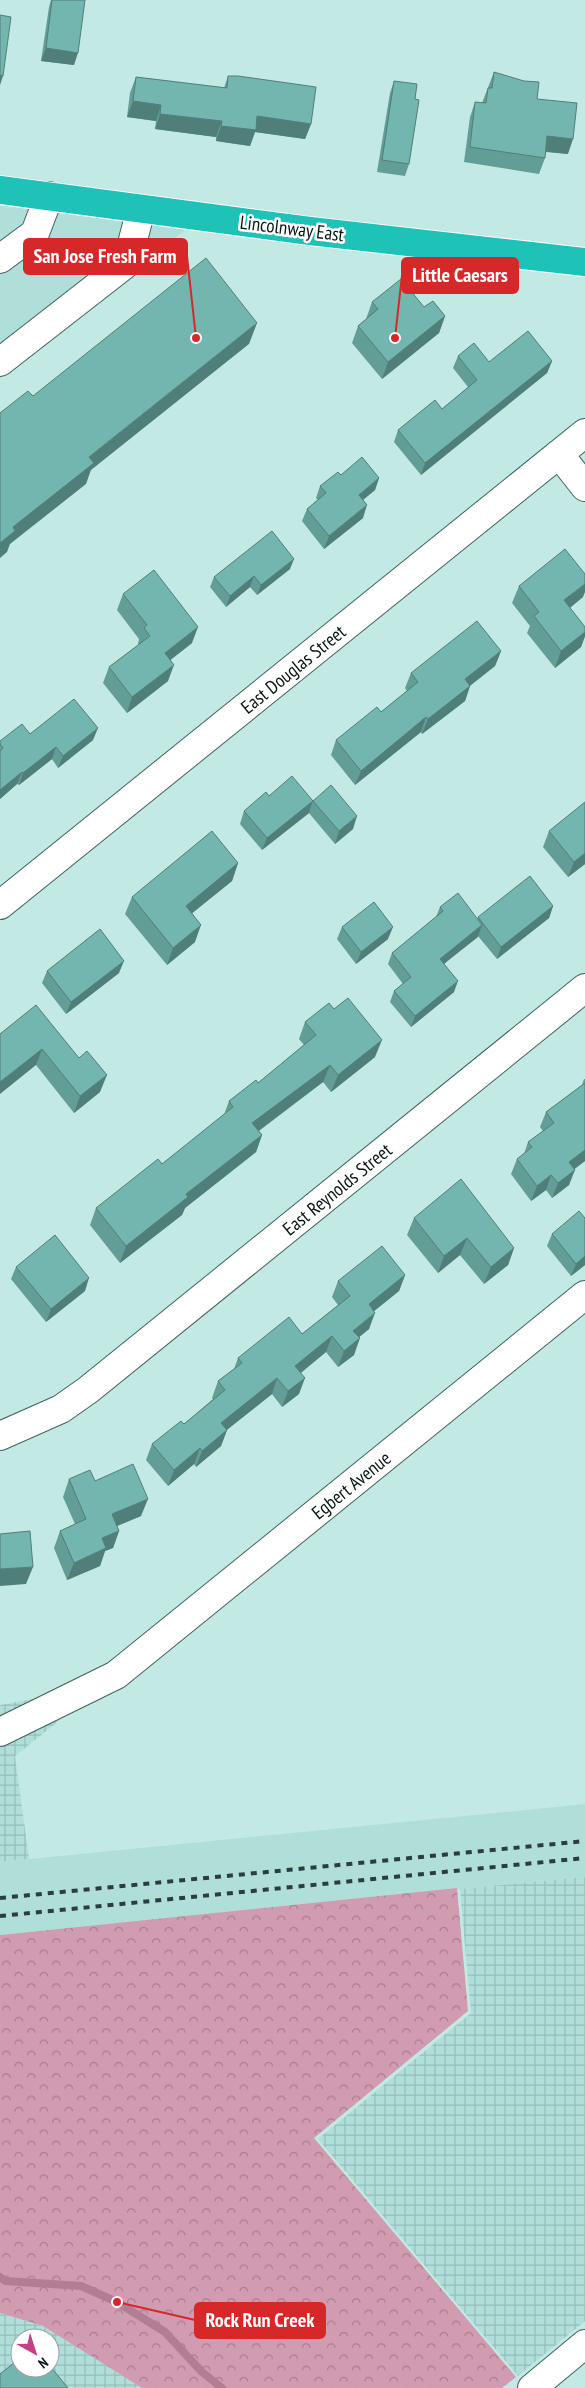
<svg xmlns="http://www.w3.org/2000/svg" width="585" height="2388" viewBox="0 0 585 2388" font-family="'PT Sans Narrow',sans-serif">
	<defs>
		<pattern id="industrial-grid" width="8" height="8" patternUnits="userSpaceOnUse" patternTransform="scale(1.25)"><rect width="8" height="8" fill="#b0dfd9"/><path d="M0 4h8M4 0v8" fill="none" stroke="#96beb9"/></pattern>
		<pattern id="forest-crowns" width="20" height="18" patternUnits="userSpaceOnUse" patternTransform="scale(1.25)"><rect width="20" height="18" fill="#d19bb2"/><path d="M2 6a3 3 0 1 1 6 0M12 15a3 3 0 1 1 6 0" fill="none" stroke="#a87d90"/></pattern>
	</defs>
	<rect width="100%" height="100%" fill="#c3e9e4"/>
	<g fill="#b0dfd9">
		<path d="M0,191L200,218L0,379Z"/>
		<path d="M585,1804V1877L0,1935V1862Z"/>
	</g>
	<g fill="url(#industrial-grid)" fill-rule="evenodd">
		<path d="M116,1675L15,1756L29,1859L0,1862V1705L70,1692Z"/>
		<path d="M585,1877V2321L518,2376L318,2139L471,2013L460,1889Z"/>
		<path d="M0,2313L43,2326L142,2388H0ZM20,2338H50V2368H20Z"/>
	</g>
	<path fill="url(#forest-crowns)" d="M457,1888L468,2011L314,2138L516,2377L502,2388H142L43,2326L0,2313V1935Z"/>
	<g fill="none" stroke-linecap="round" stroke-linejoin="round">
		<path stroke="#b17e94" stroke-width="8" d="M0,2277L5,2281L81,2286L117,2302L165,2332L202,2372L222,2388"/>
		<defs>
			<g id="minor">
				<path d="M0,259L35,233L49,196"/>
				<path d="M0,362L127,263L141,209"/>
				<path d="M559,454L585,487"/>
				<path d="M0,905L585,433"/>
				<path d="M0,1436L61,1409L88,1390L585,988"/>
				<path d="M0,1732L116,1675L585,1295"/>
				<path d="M532,2388L585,2344"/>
			</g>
			<path id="highway" d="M0,190L310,231L585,262"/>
		</defs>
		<use href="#minor" stroke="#41635f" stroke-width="30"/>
		<use href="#highway" stroke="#fff" stroke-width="30"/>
		<use href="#minor" stroke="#fff" stroke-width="28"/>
		<use href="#highway" stroke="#1ec2b7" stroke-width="28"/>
		<g stroke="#2b3e3b" stroke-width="4" stroke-dasharray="6 6" stroke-linecap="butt">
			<path d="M0,1898L585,1841"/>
			<path d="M0,1916L585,1858"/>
		</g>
	</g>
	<g fill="#629d96">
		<path d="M51,0H85L74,65L41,61L49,7Z"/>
		<path d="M494,72L537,99L568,154L545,152V158L539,174L464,162L470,117L475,102L482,103Z"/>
		<path d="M228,76L311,124L305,139L255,132L250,146L216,141V137L155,129L156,121L127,117L130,93L136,77L224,88Z"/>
		<path d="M394,81L415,99L409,164L405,176L377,172L390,93Z"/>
		<path d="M372,302L424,307L445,316L439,333L382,379L352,343L358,326L366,319Z"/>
		<path d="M458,356L489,362L552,361L547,373L421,475L394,442L398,430L442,409L468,387L453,368Z"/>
		<path d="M341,475L379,478L375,490L363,500V518L324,549L302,521L307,509L318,500L316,498L320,486Z"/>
		<path d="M290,569L257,595L250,587L226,607L210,587L214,577Z"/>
		<path d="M519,586L583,597L570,608L585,627V636L581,647L555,668L527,633L530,626L512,603Z"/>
		<path d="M123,594L192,643L170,660L168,681L127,713L103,683L109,667L139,645L138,644L139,639L117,610Z"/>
		<path d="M501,651L495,666L470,686L465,701L422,734L421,732L355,785L331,755L336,740L381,712L407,691L405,688L411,673Z"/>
		<path d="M30,734L93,740L58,768L52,759L19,785L17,784L0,799V741Z"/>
		<path d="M269,796L313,801L309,813L262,850L240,824L244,811Z"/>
		<path d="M313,801L353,829L335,844L309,813Z"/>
		<path d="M549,831L585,864L568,877L543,847Z"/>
		<path d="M238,863L232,881L192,913L195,942L167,965L125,914L132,897Z"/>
		<path d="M553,906L549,918L497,959L478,936L444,964L454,992L411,1027L390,1002L394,991L403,984L388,964L392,953L436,917L440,907L477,919L478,917Z"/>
		<path d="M342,927L388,939L356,964L337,939Z"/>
		<path d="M47,971L119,973L66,1014L42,983Z"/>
		<path d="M36,1005L100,1092L74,1113L36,1065Z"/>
		<path d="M305,1022L375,1057L331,1092L323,1082L259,1131L262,1135L256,1152L185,1208L182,1215L120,1263L90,1225L96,1208L162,1164L224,1115L229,1101L258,1083L304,1045L299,1039Z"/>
		<path d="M584,1079H585V1161L574,1169L569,1185L552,1198L546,1190L531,1201L511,1174L517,1159L524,1154L528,1142L543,1131L540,1127L546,1112L582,1085Z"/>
		<path d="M414,1218L514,1248L508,1265L484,1284L460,1255L438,1273L407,1235Z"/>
		<path d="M585,1218V1265L571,1276L547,1246L552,1234Z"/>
		<path d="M16,1267L85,1291L46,1322L11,1279Z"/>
		<path d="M405,1275L399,1291L374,1311L369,1329L359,1337L354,1355L338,1367L326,1352L301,1373L299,1394L282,1407L272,1394L227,1430L221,1446L196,1467L194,1464L168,1486L146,1460L152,1444L184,1424L213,1399L212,1398L218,1381L234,1369L238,1358L302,1334L338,1305L332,1297L338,1281Z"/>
		<path d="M69,1479L95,1481L141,1516L117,1526L119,1531L113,1548L105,1551L100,1566L67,1580L54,1548L60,1531L75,1524L63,1497Z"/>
	</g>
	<g fill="#507f7a">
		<path d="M46,48L78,53L74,65L41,61Z"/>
		<path d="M0,75L3,76L0,85Z"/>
		<path d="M133,101L161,105L156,121L127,117Z"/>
		<path d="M160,114L222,121L216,137L155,129Z"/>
		<path d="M257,116L311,124L305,139L255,132L250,146L216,141L221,126Z"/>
		<path d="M547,136L573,139L568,154L541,151Z"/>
		<path d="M445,316L439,333L382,379L388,362Z"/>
		<path d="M257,323L249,344L91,470L86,484L10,544L7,552L0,558V543L13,527L89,457Z"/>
		<path d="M552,361L547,373L421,475L425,463Z"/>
		<path d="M379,478L375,490L354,507L359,495Z"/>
		<path d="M367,505L363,518L324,549L329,536Z"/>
		<path d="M294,559L290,569L257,595L261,585Z"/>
		<path d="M254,576L250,587L226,607L230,596Z"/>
		<path d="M585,584V592L583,597L558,617L564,600Z"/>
		<path d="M198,627L192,643L159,669L165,653Z"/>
		<path d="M585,632V636L581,647L555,668L561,651Z"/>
		<path d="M501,651L495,666L459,694L465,679Z"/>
		<path d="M174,665L168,681L127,713L132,697Z"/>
		<path d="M470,686L465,701L422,734L428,719Z"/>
		<path d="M426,717L421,732L355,785L361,771Z"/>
		<path d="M98,728L93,740L58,768L63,756Z"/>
		<path d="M56,747L52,759L19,785L23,773Z"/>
		<path d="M22,772L17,784L0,799V790Z"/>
		<path d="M313,801L309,813L262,850L267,838Z"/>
		<path d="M357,816L353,829L335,844L339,831Z"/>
		<path d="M585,853V864L568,877L574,862Z"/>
		<path d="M238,863L232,881L180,923L186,906Z"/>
		<path d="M553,906L549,918L497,959L501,947Z"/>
		<path d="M201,925L195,942L167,965L173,948Z"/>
		<path d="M482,925L478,937L436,970L440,959Z"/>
		<path d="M393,927L388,939L356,964L361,952Z"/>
		<path d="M124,961L119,973L66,1014L71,1002Z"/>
		<path d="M458,981L454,992L411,1027L415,1016Z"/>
		<path d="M382,1040L375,1057L331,1092L338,1075Z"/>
		<path d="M42,1049L36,1065L0,1094V1082Z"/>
		<path d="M330,1065L323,1082L246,1140L252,1123Z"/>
		<path d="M107,1075L100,1092L74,1113L80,1096Z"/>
		<path d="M262,1135L256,1152L185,1208L182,1215L120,1263L126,1246L186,1194Z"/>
		<path d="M585,1150V1161L564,1177L569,1162Z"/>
		<path d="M575,1170L569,1185L552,1198L558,1183Z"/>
		<path d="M551,1175L546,1190L531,1201L537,1186Z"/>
		<path d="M467,1238L460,1255L438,1273L444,1256Z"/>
		<path d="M514,1248L508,1265L484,1284L491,1267Z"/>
		<path d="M585,1256V1265L571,1276L576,1264Z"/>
		<path d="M405,1275L399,1291L363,1320L369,1304Z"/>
		<path d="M89,1278L85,1291L46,1322L51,1309Z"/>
		<path d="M375,1313L369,1329L347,1347L353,1331Z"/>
		<path d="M332,1336L326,1352L289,1382L295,1366Z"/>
		<path d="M360,1338L354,1355L338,1367L344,1351Z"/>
		<path d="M277,1378L272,1394L215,1439L221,1423Z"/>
		<path d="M305,1378L299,1394L282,1407L288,1391Z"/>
		<path d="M227,1430L221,1446L196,1467L202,1451Z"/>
		<path d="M200,1448L194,1464L168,1486L174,1470Z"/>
		<path d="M148,1499L141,1516L105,1531L112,1514Z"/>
		<path d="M119,1531L113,1548L105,1551L100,1566L67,1580L74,1563L102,1538Z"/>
		<path d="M33,1567L26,1584L0,1586V1569Z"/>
	</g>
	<g fill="#72b6af" stroke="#507f7a">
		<path d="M52,0H85L78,53L46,48Z"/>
		<path d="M0,15L11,17L3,76L0,75Z"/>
		<path d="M494,72L524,81L539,82L537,99L577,103L573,139L547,136L545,158L470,147L475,102L486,103L488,88H492Z"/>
		<path d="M228,76H238L316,87L311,124L257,116L256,130L221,126L222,121L160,114L161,105L133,101L136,77L227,88Z"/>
		<path d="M394,81L417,84L415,99L419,100L409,164L382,160Z"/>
		<path d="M206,258L257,323L89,457L94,463L13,527L15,531L0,543V413L28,391L33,396Z"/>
		<path d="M401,279L424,307L433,301L445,316L388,362L358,326L378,309L372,302Z"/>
		<path d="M528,331L552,361L425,463L398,430L435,400L442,409L477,380L458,356L474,343L489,362Z"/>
		<path d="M362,457L379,478L359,495L367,505L329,536L307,509L326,493L320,486L338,472L341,475Z"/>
		<path d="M272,531L294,559L261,585L254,576L230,596L214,577Z"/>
		<path d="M565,549L585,574V584L564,600L585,627V632L561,651L534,616L539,612L519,586Z"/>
		<path d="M154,570L198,627L165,653L174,665L132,697L109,667L150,636L144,628L147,625L123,594Z"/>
		<path d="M477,621L501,651L465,679L470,686L428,719L426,717L361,771L336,740L377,707L381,712L418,682L411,673Z"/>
		<path d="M74,699L98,728L63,756L56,747L23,773L22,772L0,790V751L3,748L0,744V741L22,724L30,734Z"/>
		<path d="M292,776L313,801L267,838L244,811L266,792L269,796Z"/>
		<path d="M331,785L357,816L339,831L313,801Z"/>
		<path d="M585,802V853L574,862L549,831Z"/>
		<path d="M212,831L238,863L186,906L201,925L173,948L132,897Z"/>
		<path d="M530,876L553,906L501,947L478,917Z"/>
		<path d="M458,893L482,925L440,959L458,981L415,1016L394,991L411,977L392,953L443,911L440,907Z"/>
		<path d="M374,902L393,927L361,952L342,927Z"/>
		<path d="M100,929L124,961L71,1002L47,971Z"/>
		<path d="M348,998L382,1040L338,1075L330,1065L252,1123L262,1135L186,1194L188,1197L126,1246L96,1208L158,1159L162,1164L233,1107L229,1101L256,1080L258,1083L316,1035L305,1022L329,1003L334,1009Z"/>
		<path d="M36,1005L79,1058L87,1051L107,1075L80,1096L42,1049L0,1082V1034Z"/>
		<path d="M585,1083V1150L569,1162L575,1170L558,1183L551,1175L537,1186L517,1159L532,1147L528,1142L554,1123L546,1112Z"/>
		<path d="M461,1179L514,1248L491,1267L467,1238L444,1256L414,1218Z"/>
		<path d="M579,1211L585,1218V1256L576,1264L552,1234Z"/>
		<path d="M55,1235L89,1278L51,1309L16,1267Z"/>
		<path d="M382,1246L405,1275L369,1304L375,1313L353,1331L360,1338L344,1351L332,1336L295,1366L305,1378L288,1391L277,1378L221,1423L227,1430L202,1451L200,1448L174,1470L152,1444L181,1421L184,1424L225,1390L218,1381L242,1363L238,1358L289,1317L302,1334L350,1296L338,1281Z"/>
		<path d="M133,1464L148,1499L112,1514L119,1531L102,1538L106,1548L74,1563L60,1531L86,1519L69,1479L90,1470L95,1481Z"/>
		<path d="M30,1531L33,1567L0,1569V1534Z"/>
		<path d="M20,2358V2368H50V2366L68,2388H0V2374Z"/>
	</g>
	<g text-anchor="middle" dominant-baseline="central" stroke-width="5" stroke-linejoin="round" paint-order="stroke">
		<g font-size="19" fill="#071513" stroke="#fff">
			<text transform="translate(292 228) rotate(7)">Lincolnway East</text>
			<text transform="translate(293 669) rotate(-39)">East Douglas Street</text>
			<text transform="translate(337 1189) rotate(-39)">East Reynolds Street</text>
			<text transform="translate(351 1485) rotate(-39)">Egbert Avenue</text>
		</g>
	</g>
	<path fill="none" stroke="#d62828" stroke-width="2" d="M196 338L187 256M395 338L402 275M117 2302L195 2320"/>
	<g fill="#d62828" stroke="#fff" stroke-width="2">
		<circle cx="196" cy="338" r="5"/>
		<circle cx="395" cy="338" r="5"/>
		<circle cx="117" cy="2302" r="5"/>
	</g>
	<g fill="#d62828" stroke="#d62828" stroke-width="2">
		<rect x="24" y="239" width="163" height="35" rx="5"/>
		<rect x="402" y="258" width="116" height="35" rx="5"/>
		<rect x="195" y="2303" width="130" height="35" rx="5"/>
	</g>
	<g font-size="20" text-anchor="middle" font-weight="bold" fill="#fff">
		<text x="105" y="263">San Jose Fresh Farm</text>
		<text x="460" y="282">Little Caesars</text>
		<text x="260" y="2327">Rock Run Creek</text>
	</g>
	<g transform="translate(35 2353) rotate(141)"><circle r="24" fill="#ffffff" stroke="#9ca1a1"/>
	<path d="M0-4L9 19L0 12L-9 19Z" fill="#c44186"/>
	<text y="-8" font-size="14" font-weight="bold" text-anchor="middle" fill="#071513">N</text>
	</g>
</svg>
